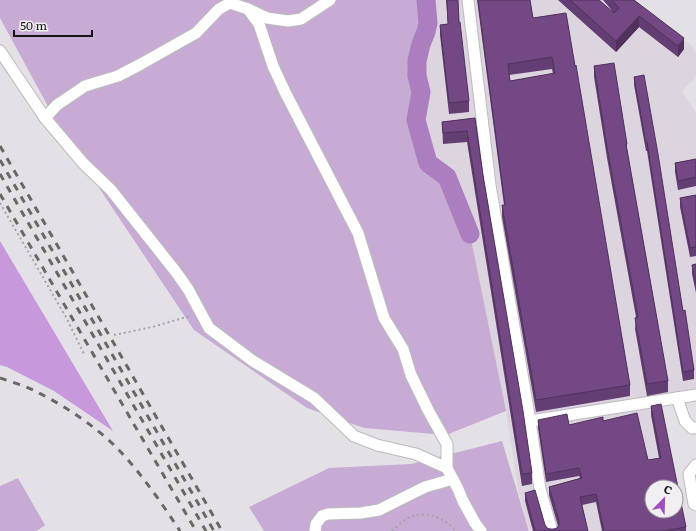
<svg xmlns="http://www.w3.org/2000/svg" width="696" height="531" viewBox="0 0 696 531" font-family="Literata,serif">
	<rect width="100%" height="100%" fill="#e4e1e6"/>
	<path fill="#dcd4df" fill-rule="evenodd" d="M426,0H630L691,45L696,53V75L694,79L682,91L696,113V391L661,398L687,531H530L518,490L506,411L447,177L428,163L416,120L421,92L417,76V61L421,44L426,32L428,23ZM652,487H676V511H652Z"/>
	<g fill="#c7abd4">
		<path d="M0,0H426L428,23L426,32L421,44L417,61V76L421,92L416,120L428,163L447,177L470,234L506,411L446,435L364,428L307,408L194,330L63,134L0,18Z"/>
		<path d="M502,441L529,531H264L249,507L329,468L411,464Z"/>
		<path d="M18,478L45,525L37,531H0V486Z"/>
	</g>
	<path fill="#c798db" d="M0,241L113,431L54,391L7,367L0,365Z"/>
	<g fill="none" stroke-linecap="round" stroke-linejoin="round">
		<path stroke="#ab7ebf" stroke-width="19" d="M426,0L428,23L426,32L421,44L417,61V76L421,92L416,120L428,163L447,177L470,234"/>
		<defs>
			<g id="minor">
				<path d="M468,0L490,185L530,421L540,489L552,531"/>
				<path d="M248,9L259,24L273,66L285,92L358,233L384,318L403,349L411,375L428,410L447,444V468L458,489L463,501L475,523L481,531"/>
				<path d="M0,51L45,118L83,163L111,190L176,272L188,289L209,328L253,361L314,398L354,436L377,445L416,454L447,468"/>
				<path d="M45,118L57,105L85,86L118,76L141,64L196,33L219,9L230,3L248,9L267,18L288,21L301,19L330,0"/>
				<path d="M677,398L685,421L692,428H696"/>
				<path d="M530,421L696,395"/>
				<path d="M696,465L689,474L694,504L696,505"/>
				<path d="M315,531L316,524L322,516L328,514L361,513L379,510L425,487L453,479"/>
			</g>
		</defs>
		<use href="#minor" stroke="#bdbabe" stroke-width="13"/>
		<g stroke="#a6a3a8" stroke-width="2" stroke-dasharray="2 3" stroke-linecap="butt">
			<path d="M0,203L67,319L84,354"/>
			<path d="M114,335L152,327L190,316"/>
			<path d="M392,531C398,526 403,520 410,517C422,512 436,515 446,522C450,525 453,528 456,531"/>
		</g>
		<use href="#minor" stroke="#fff" stroke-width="11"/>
		<g stroke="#69676a" stroke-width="3" stroke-dasharray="7 7" stroke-linecap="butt">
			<path d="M0,146L222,531"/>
			<path d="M0,160L214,531"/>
			<path d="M0,174L206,531"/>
			<path d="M0,194L196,531"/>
			<path d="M0,378C12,382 26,386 37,392C65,406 95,426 117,448C141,473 161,502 180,531"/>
		</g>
	</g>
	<g fill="#633e72" fill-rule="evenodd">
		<path d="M446,0H458L459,22L469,101V112L449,114L440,35V25L448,24Z"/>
		<path d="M477,0H530L533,18L566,13L630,385V396L536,412L502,217V205H504ZM552,69L553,74L510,81L509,75Z"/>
		<path d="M558,0H599L614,13L603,0H634L684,49L678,57L639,27L616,52Z"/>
		<path d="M594,66L627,144V150L668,381V392L647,396L635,329L636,317L607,158L594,77Z"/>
		<path d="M634,77L683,311L694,370V379L683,381L647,151H646L634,85Z"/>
		<path d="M475,118L483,175L532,473V484L522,486L467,142L443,144L442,122Z"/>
		<path d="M696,159V186L678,190L675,172V163Z"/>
		<path d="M696,195V256L690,257L680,207V198Z"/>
		<path d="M696,264V293L692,274V265Z"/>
		<path d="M651,406L686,527V531H602L596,502L582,505L588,531H533L525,501V493L547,528L550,529H554L557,528L558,526L549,495V487L580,478L579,476L546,482L538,428V420L569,425L603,421L648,460L659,458L651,415Z"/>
	</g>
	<g fill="#50325d">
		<path d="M639,16V27L616,52V41Z"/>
		<path d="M684,38V49L678,57V46Z"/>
	</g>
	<g fill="#734885" stroke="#50325d" fill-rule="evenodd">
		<path d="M447,0H458L459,22H460L469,101L449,103L440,25L448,24Z"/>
		<path d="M478,0H530L533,18L566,13L575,66L576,65L630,385L536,400L502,205H505ZM552,57L555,73L510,81L508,64Z"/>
		<path d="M570,0H599L614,13L619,8L612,0H634L684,38L678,46L639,16L616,41Z"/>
		<path d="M614,63L627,144H626L668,381L647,384L635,318L638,317L607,147L594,66Z"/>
		<path d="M644,75L658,154L683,311L685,310L694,370L683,372L647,142L646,143L634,77Z"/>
		<path d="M475,118L483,175L523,411L532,473L522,474L467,131L443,133L442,122Z"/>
		<path d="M696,159V177L678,181L675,163Z"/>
		<path d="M696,195V247L690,248L680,198Z"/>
		<path d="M696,264V284L692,265Z"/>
		<path d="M661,404L686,527L663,531H604L596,494L580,497L588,531H535L525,493L535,490L545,525L547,528L550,529H554L557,528L559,525V521L549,487L582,478L579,468L546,474L538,420L567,414L569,425L603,417V421L637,413L648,460L661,458L651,406ZM652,487H676V511H652Z"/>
	</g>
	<g transform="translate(664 499) rotate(23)"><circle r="19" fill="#f2eff3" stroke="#9a979b"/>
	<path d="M0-3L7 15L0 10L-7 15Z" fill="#9f4fbf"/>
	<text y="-6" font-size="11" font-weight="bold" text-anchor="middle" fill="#151416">С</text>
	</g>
	<path d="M14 30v6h78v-6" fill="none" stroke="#151416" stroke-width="2"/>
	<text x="20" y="30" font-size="12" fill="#151416" stroke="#f2eff3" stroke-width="3" paint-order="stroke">50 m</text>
</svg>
